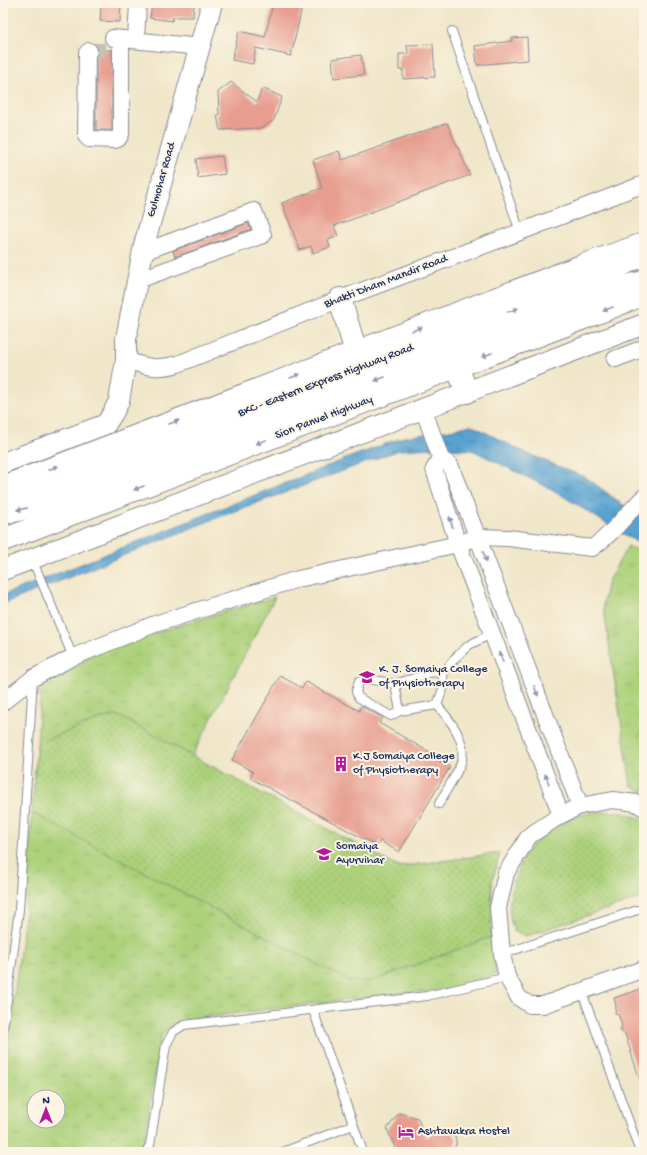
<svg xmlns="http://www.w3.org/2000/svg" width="647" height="1155" viewBox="0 0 647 1155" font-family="'Gochi Hand',sans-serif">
	<defs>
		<pattern id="grass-tufts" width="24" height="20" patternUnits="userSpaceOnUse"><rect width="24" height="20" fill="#acd17a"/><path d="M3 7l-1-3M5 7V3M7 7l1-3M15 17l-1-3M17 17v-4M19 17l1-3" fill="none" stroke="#93b46c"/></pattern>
		<pattern id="garden-dots" width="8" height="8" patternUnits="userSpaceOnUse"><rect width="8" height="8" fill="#acd17a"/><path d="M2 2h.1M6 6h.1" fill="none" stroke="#93b46c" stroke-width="1.8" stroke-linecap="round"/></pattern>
		<pattern id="water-ripples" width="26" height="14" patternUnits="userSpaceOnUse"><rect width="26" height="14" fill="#58a2d0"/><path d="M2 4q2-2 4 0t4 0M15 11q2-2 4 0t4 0" fill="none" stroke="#4884ac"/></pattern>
	</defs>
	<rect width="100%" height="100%" fill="#fcf5e5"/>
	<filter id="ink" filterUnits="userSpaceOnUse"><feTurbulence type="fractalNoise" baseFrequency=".025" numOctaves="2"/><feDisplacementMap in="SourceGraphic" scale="8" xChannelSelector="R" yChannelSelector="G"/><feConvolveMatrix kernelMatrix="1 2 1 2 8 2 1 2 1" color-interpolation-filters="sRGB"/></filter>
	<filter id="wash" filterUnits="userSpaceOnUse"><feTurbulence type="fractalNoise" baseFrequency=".012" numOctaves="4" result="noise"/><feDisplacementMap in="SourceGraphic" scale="16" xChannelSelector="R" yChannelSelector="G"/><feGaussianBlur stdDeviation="0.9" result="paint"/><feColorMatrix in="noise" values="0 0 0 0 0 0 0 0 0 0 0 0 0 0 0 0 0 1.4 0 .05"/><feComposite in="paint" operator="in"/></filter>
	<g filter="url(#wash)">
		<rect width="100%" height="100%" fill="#f0e6c9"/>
		<g fill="url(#grass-tufts)" stroke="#64806c" fill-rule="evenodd">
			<path d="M628,546L644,553V793L631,786L603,604L608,581Z"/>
			<path d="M275,597L192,756L398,867L500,853L492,882L491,937L496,974L450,990L401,993L183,1020L169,1026L161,1037L143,1147L137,1152H3V1079L25,915L41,686L103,648ZM34,1097H58V1121H34Z"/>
		</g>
		<g fill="url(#garden-dots)" stroke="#64806c">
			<path d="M119,716L398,867L500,853L492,882L491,937L369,982L349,981L32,813L37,743L103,718Z"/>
			<path d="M593,812H618L644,819V897L526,936L514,931C501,899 519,850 548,830C563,820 576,816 593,812Z"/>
		</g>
		<path fill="url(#water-ripples)" stroke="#3a6897" d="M471,425L526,453L587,478L630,510L644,517V544L635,541L615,529L555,491L472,450L432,448L399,450L214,519L3,604V595L353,456L404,437L445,431Z"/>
		<g id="blocks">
			<g fill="#e79e90">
				<path d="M101,3H121L120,22L100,21Z"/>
				<path d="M152,3H194L193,17H173L172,21L150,18Z"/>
				<path d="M273,3H303L291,56L256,48L253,64L232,60L239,31L265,37Z"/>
				<path d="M527,37L528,60L477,65L475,46L512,41V38Z"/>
				<path d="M433,44L435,77L403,79V70H399V54H408L407,45Z"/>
				<path d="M98,50H112V130H96V57Z"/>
				<path d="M361,55L364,75L334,78L332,59Z"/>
				<path d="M231,82L257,102L262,88L282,97L274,120L267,125L260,128L220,130L217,115H219L218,92Z"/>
				<path d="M447,123L470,175L334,226L338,236L328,240L330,247L313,253L311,246L300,250L282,203L322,188L313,160L339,151L342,160Z"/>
				<path d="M222,156L225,174L198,178L196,159Z"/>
				<path d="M248,223L251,229L175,257L173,251Z"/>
				<path d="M280,676L302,688L306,682L359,711L361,706L383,718L379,723L431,753L430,755L450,767L399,852L380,841L377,846L250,778L253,772L232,760Z"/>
				<path d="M644,988V1086H642L625,1034L620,1030L622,1026L619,1016L615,1013L616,1006L614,998Z"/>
				<path d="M399,1113L418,1118L425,1138L440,1130H445L450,1132L454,1135L456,1140V1145L453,1150L451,1152H397L387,1129Z"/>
			</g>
		</g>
	</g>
	<g filter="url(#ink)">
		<use href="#blocks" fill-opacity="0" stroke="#868a94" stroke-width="1"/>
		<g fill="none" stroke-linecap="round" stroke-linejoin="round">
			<path stroke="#c5c1b4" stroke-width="16" stroke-dasharray="16 8" stroke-linecap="butt" d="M89,51H116"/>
			<defs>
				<g id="service">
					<path d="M452,31L520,232"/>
					<path d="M32,559L73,657"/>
					<path d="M395,684L369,679L359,681L356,692L359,698L391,716L400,711L437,705L443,689V674L455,658L469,645L485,637L491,631"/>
					<path d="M437,705C450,720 468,741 461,763C457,774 445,792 439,804"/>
					<path d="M400,711L395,684L433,672L443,674"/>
					<path d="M502,954L644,908"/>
					<path d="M582,992L640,1152"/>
					<path d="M313,1010L363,1152"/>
					<path d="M3,1029L19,910L33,678"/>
					<path d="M146,1152L150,1145L166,1045L173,1032L184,1025L427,996L507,977"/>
					<path d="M283,1152L353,1125"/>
				</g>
				<g id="minor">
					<path d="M113,38L200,47"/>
					<path d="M136,40L138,3"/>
					<path d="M89,51L87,53L86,136L89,139L115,140L118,139L121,134V39"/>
					<path d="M138,280L263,235L254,211L143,252"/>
					<path d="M615,359L644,348"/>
					<path d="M126,360C146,367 157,370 178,364L340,299L520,232L644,184"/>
					<path d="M423,408L441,459L450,465L580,806"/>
					<path d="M441,459L434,469L458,544L561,815"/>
					<path d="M3,702L33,678L73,657L155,624L298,579L458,544L477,537L508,538L592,548C613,534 626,514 644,497"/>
					<path d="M644,808L636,803L613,800L580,806L561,815L529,836L506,873L498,908L502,954L507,977L519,998L530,1005H543L644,969"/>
				</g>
				<g id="tertiary">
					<path d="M3,463L106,424L113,413L119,401L126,360V339L144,245L212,3"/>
					<path d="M3,570L644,324"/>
				</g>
				<g id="secondary">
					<path d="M3,495L48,487L596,278L644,254"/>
					<path d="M3,513L54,503L602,292L644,282"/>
				</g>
				<g id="trunk">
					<path d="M340,299L356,352"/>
					<path d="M457,367L467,392"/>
					<path d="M3,487L584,265L644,244"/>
					<path d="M3,540L602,311L644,294"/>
				</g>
			</defs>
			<use href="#service" stroke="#868a94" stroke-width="10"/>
			<use href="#minor" stroke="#868a94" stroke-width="18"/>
			<use href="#tertiary" stroke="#868a94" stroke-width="22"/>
			<use href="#secondary" stroke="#868a94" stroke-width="24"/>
			<use href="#trunk" stroke="#868a94" stroke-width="24"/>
			<use href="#service" stroke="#fff" stroke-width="8"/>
			<use href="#minor" stroke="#fff" stroke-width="16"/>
			<use href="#tertiary" stroke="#fff" stroke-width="20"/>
			<use href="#secondary" stroke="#fff" stroke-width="22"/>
			<use href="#trunk" stroke="#fff" stroke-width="22"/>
		</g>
		<defs><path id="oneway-solid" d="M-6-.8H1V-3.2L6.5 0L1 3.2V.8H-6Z"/></defs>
		<g fill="#8d97ae">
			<use href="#oneway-solid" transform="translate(608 309) rotate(158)"/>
			<use href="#oneway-solid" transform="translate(513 310) rotate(-21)"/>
			<use href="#oneway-solid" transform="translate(417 329) rotate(-21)"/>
			<use href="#oneway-solid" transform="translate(487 355) rotate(159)"/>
			<use href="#oneway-solid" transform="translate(295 376) rotate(-21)"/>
			<use href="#oneway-solid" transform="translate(380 379) rotate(159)"/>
			<use href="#oneway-solid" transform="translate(174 422) rotate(-21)"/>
			<use href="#oneway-solid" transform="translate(261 442) rotate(159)"/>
			<use href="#oneway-solid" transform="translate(53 468) rotate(-21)"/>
			<use href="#oneway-solid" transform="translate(139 488) rotate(159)"/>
			<use href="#oneway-solid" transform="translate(22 509) rotate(169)"/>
			<use href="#oneway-solid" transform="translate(451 522) rotate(-107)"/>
			<use href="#oneway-solid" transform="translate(485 557) rotate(69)"/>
			<use href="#oneway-solid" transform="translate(501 657) rotate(-111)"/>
			<use href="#oneway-solid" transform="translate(536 691) rotate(69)"/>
			<use href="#oneway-solid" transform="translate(547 779) rotate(-111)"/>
		</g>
	</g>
	<defs>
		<symbol id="university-bare" viewBox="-9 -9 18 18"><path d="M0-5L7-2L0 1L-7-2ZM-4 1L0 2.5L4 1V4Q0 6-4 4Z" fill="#b5179e" stroke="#fcf5e5" stroke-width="2.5" paint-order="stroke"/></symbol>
		<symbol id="building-bare" viewBox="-9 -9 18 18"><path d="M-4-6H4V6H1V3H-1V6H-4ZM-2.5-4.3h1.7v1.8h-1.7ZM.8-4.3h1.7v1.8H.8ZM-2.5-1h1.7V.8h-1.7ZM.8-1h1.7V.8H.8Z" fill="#b5179e" stroke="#fcf5e5" stroke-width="2.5" paint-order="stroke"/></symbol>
		<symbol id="hotel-bare" viewBox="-9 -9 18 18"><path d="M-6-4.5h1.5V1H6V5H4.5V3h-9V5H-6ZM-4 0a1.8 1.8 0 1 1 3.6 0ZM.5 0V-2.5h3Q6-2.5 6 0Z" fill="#b5179e" stroke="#fcf5e5" stroke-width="2.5" paint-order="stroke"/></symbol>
	</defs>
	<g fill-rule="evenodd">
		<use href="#university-bare" x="356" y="666" width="22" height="22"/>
		<use href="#building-bare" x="330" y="753" width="22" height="22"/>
		<use href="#university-bare" x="313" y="843" width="22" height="22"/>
		<use href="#hotel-bare" x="395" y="1121" width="22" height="22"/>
	</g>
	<g text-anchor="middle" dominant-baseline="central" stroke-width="4" stroke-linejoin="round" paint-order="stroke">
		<g font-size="12" fill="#1b2f5e" stroke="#fcf5e5">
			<text transform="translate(162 180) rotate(-74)">Gulmohar Road</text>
			<text transform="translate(386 282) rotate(-21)">Bhakti Dham Mandir Road</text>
			<text transform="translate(326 381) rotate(-21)">BKC - Eastern Express Highway Road</text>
			<text transform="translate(324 418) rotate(-21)">Sion Panvel Highway</text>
		</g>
		<g font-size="12" fill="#1b2f5e" stroke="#fcf5e5" text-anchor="start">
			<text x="379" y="670">K. J. Somaiya College<tspan x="379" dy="14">of Physiotherapy</tspan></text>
			<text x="353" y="757">K.J Somaiya College<tspan x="353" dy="14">of Physiotherapy</tspan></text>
			<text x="336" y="847">Somaiya<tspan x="336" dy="14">Ayurvihar</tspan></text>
			<text x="418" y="1132">Ashtavakra Hostel</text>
		</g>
	</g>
	<rect width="647" height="1155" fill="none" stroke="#fcf5e5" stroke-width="16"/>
	<g transform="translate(46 1109)"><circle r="19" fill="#fcf5e5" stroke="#a2a6af"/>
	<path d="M0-3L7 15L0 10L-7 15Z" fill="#b5179e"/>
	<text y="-6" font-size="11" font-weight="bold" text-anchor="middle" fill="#1b2f5e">N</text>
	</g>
</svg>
